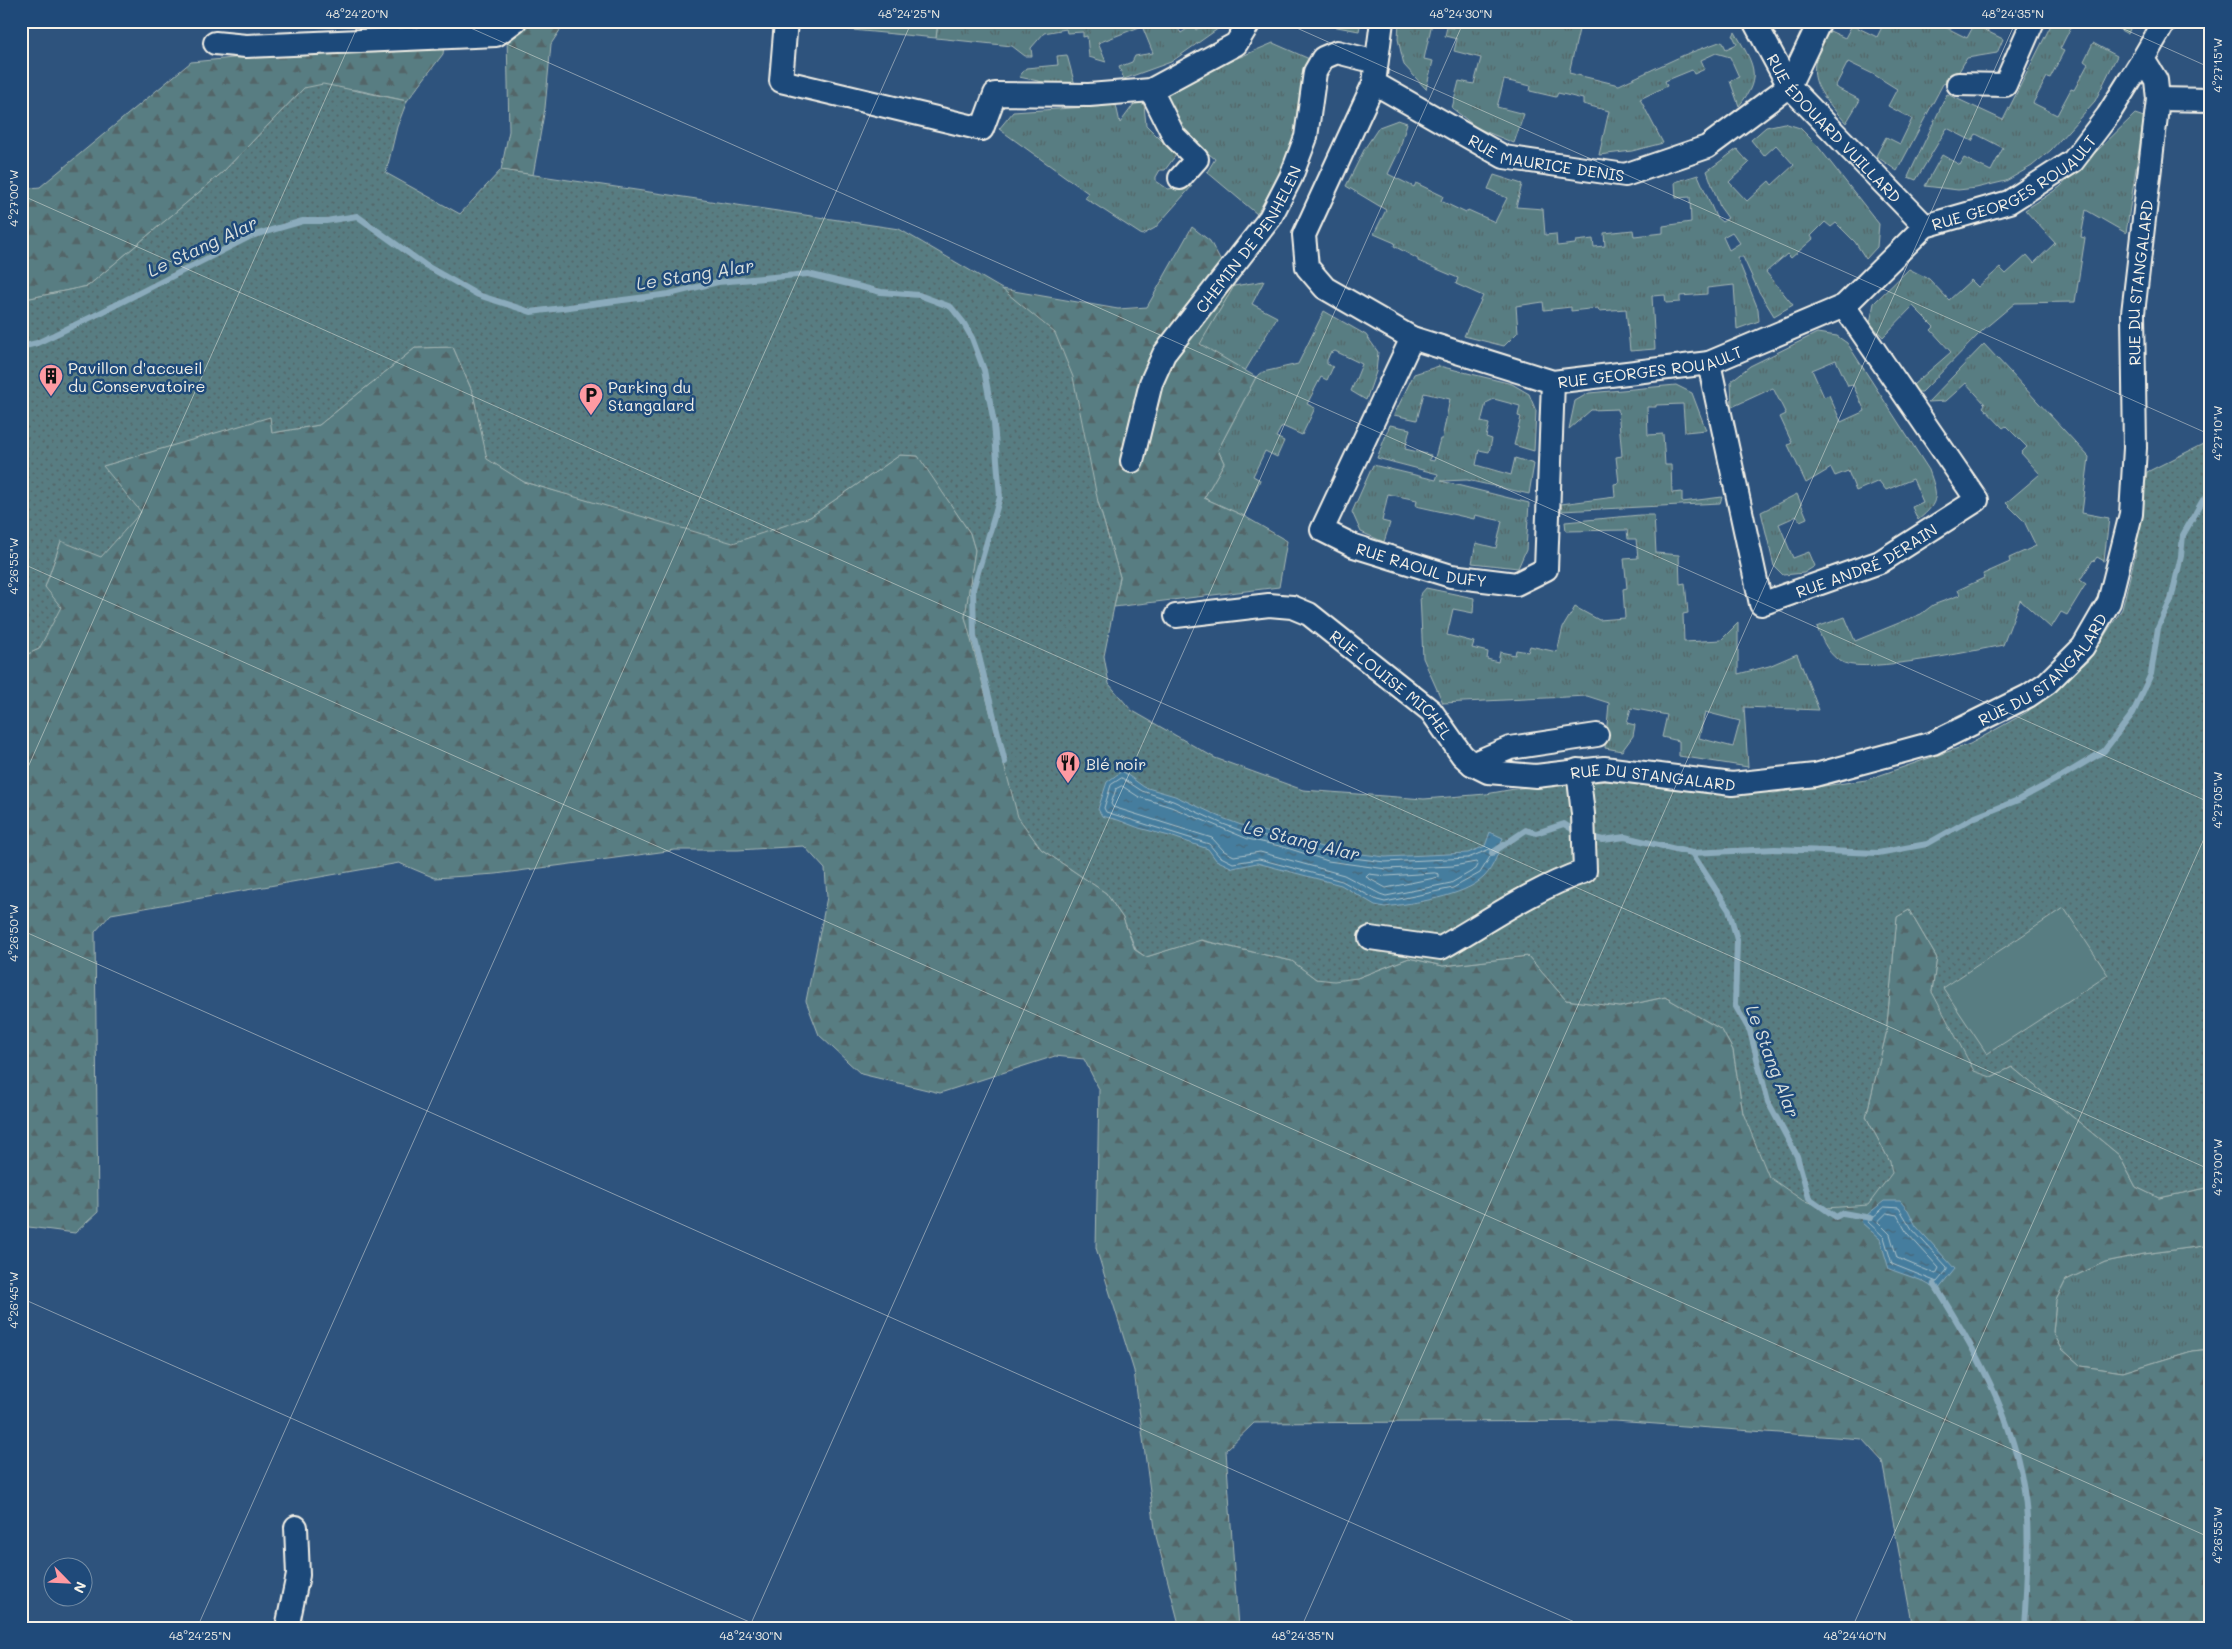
<svg xmlns="http://www.w3.org/2000/svg" width="2232" height="1649" viewBox="0 0 2232 1649" font-family="Mali,sans-serif">
	<defs>
		<pattern id="grass-tufts" width="24" height="20" patternUnits="userSpaceOnUse" patternTransform="scale(1.25)"><rect width="24" height="20" fill="#597d82"/><path d="M3 7l-1-3M5 7V3M7 7l1-3M15 17l-1-3M17 17v-4M19 17l1-3" fill="none" stroke="#526567"/></pattern>
		<pattern id="forest-firs" width="22" height="20" patternUnits="userSpaceOnUse" patternTransform="scale(1.25)"><rect width="22" height="20" fill="#597d82"/><path d="M5 1l3.5 6h-7zM16 11l3.5 6h-7z" fill="#526567"/></pattern>
		<pattern id="park-dots" width="8" height="8" patternUnits="userSpaceOnUse" patternTransform="scale(1.25)"><rect width="8" height="8" fill="#597d82"/><path d="M2 2h.1M6 6h.1" fill="none" stroke="#526567" stroke-width="1.8" stroke-linecap="round"/></pattern>
		<pattern id="water-ripples" width="26" height="14" patternUnits="userSpaceOnUse" patternTransform="scale(1.25)"><rect width="26" height="14" fill="#457d9e"/><path d="M2 4q2-2 4 0t4 0M15 11q2-2 4 0t4 0" fill="none" stroke="#476576"/></pattern>
	</defs>
	<rect width="100%" height="100%" fill="#2e537d"/>
	<filter id="ink" filterUnits="userSpaceOnUse"><feTurbulence type="fractalNoise" baseFrequency=".02" numOctaves="2"/><feDisplacementMap in="SourceGraphic" scale="10" xChannelSelector="R" yChannelSelector="G"/><feConvolveMatrix kernelMatrix="1 2 1 2 8 2 1 2 1" color-interpolation-filters="sRGB"/></filter>
	<g filter="url(#ink)">
		<g fill="url(#grass-tufts)" stroke="#a6b7b5" fill-rule="evenodd">
			<path d="M938,21H1173L1181,33L1193,25L1196,30L1206,23L1205,21H1229L1171,62L1124,79L1119,67L1132,62L1135,56L1153,53L1142,26L1098,43L1106,62L1089,57L1087,36L1083,37V32L1067,33L1066,29L1044,33L1031,48L1032,56H1025L1012,46L936,38Z"/>
			<path d="M1319,21H1361L1359,31L1321,24Z"/>
			<path d="M1399,21L1432,23L1424,59L1433,61L1426,89L1404,65L1398,39Z"/>
			<path d="M1455,21H1581L1569,73L1619,85L1684,55L1722,41L1726,49L1737,44L1733,36L1735,32C1752,63 1764,75 1739,106L1730,81L1739,77L1730,57L1716,53L1701,60L1705,69L1694,74L1692,70L1665,81L1667,86L1640,99L1663,143L1632,151L1599,155L1609,111L1583,104V99L1558,93L1556,97L1530,91L1531,86L1504,80L1497,107L1524,114L1514,143L1477,128L1452,108L1459,81L1474,84L1481,58L1454,51L1457,39L1445,36L1447,27L1453,28Z"/>
			<path d="M1885,21H1945L1943,26L1967,38L1974,25L2003,39L1997,53L1967,58L1954,80L1943,84L1897,171L1876,156L1886,137L1900,144L1912,119L1888,106L1897,89L1873,74L1848,62L1835,87L1860,100L1846,123C1816,89 1801,74 1830,31L1845,38L1852,25L1877,37Z"/>
			<path d="M2053,21H2078L2076,25L2073,23L2060,49L2064,51L2050,78L2047,77L2033,103L2057,115L2071,89L2074,90L2088,64L2084,61L2093,43L2117,56L2095,101L2051,150L2032,166L2006,181L1976,188L1958,190L1925,186L1942,155L1960,165L1964,158L1991,171L2003,148L1976,134L1972,141L1947,128L1916,180L1908,177L1947,94L2003,120Z"/>
			<path d="M2108,21H2133L2128,34L2107,23Z"/>
			<path d="M1273,43L1314,61L1295,148L1257,214L1207,172L1215,159L1171,122L1165,94L1221,65Z"/>
			<path d="M1067,55L1075,85L1062,86L1019,77L1026,68L1058,65L1057,56Z"/>
			<path d="M1137,100L1144,105L1146,125L1176,155L1165,170H1160L1156,177V181L1168,189L1192,186L1155,228L1142,235L1085,198L1088,193L999,129L1013,112L1116,105L1120,123Z"/>
			<path d="M2135,114L2144,117L2126,233L2086,210L2081,237L2085,238L2075,302L2015,303L1984,329L1922,392H1917L1913,385L1951,352L1931,330L1934,327L1913,306L1883,337L1870,323L1874,303L1909,269L1929,279L1949,300L1971,280L1978,287L2000,268L2006,274L2027,255L2034,263L2055,243L2025,210L2060,187Z"/>
			<path d="M1398,120L1407,123L1399,151L1388,174L1414,187L1416,183L1443,196L1441,201L1466,213L1468,210L1495,222L1507,198L1488,189L1494,175L1522,184L1516,207L1543,209L1545,235L1556,234L1557,246L1575,244L1576,241L1593,239L1594,247L1605,246L1604,233L1633,230L1634,236L1663,233V226L1691,222L1690,197L1676,198L1675,182L1698,175L1716,217L1722,222L1728,218L1720,207L1707,171L1737,149L1749,163L1729,182L1747,201L1769,181L1772,185L1794,165L1776,145L1764,156L1751,140L1766,127L1784,123L1800,128L1816,144L1879,224L1877,247L1866,259L1855,242L1836,223L1831,227L1825,222L1811,236L1813,239L1791,258L1787,254L1766,272L1793,305L1774,316L1758,290L1743,257H1737L1758,309L1759,321L1737,329L1734,285L1707,288V294L1680,296V302L1666,303L1665,295L1652,296L1655,349L1630,351L1626,309L1599,311L1598,308L1571,311V307L1544,310L1543,302L1516,306L1518,332L1504,346L1464,336L1483,296L1456,284L1458,278L1418,261V259L1394,246L1395,243L1374,234L1386,210L1346,186L1365,148L1379,127ZM1732,232L1740,243L1729,250L1723,237Z"/>
			<path d="M1264,281L1252,304L1277,317L1245,371L1199,344L1234,286Z"/>
			<path d="M1324,311L1366,335L1378,352L1376,372L1366,400L1351,391L1362,364L1335,351L1330,353L1327,360V364L1333,367L1327,380L1321,377L1307,404L1315,408L1302,435L1282,426L1276,437L1284,441L1277,457L1265,451L1253,476L1260,480L1244,516L1204,498L1224,463L1218,450L1256,377L1263,372L1298,364Z"/>
			<path d="M1817,333L1837,336L1847,343L1929,470C1938,495 1940,502 1918,520L1912,507L1923,502L1913,479L1886,490L1879,481L1856,491L1848,471L1835,476L1831,468L1806,483L1788,445L1792,443L1780,417L1786,414L1773,388L1732,407L1731,381L1750,366ZM1836,360L1848,386L1853,385L1865,411L1841,422L1829,395L1824,397L1812,370Z"/>
			<path d="M1984,344L2089,457L2082,513L2109,518L2104,561L2097,557L2094,561L2093,560L2080,580L2086,584L2084,587L2067,615L2061,612L2051,628L2020,600L2003,645C1972,651 1869,673 1844,663C1829,657 1822,640 1817,627L1845,617L1855,641L1921,614L1933,605L1960,595L1958,590L1984,578L1983,574L2010,562L2009,558L2036,546L2024,521L2006,503L2040,474L2021,453L2027,447L2006,426L2003,428L1983,407L1985,404L1966,383L1946,401L1928,402Z"/>
			<path d="M1439,366L1512,384L1529,394L1536,411L1534,451L1514,445L1521,417L1518,416L1520,406L1494,399L1486,403L1481,422L1489,424L1486,437L1492,439L1489,452L1479,450L1476,465L1511,475L1515,458L1534,464L1529,494L1467,480L1441,481L1529,503L1526,550L1518,568L1472,563L1476,543L1496,548L1502,521L1475,515L1474,519L1416,506L1417,500L1388,494L1382,521L1390,523L1384,542L1361,532L1352,512L1373,465L1436,480L1438,474L1377,458L1390,425L1410,429L1405,449L1431,455L1429,460L1434,461L1440,439H1442L1450,399L1424,393L1417,420L1394,415L1414,374Z"/>
			<path d="M1676,385L1692,393L1706,430L1685,432L1683,404L1656,405V407H1647L1648,435L1663,434L1665,465H1671L1672,493L1682,492V502L1722,497L1720,503L1562,511L1561,504L1615,497L1614,484L1619,483L1616,457L1622,456L1618,409L1591,410L1569,429L1575,401L1589,393Z"/>
			<path d="M1797,494L1807,518L1800,521L1797,516L1779,524L1793,558L1809,552L1815,566L1804,573L1783,575L1774,566L1761,512Z"/>
			<path d="M1640,515H1654L1656,553L1679,555L1680,584L1685,583L1688,613L1683,614L1684,642L1721,640L1738,623V674L1769,666L1797,654L1819,710L1744,707L1748,767L1679,756V741L1662,737L1667,715L1631,708L1627,723L1635,725L1633,736L1622,751L1605,748L1609,703L1587,696L1443,703L1423,658L1420,595L1426,588L1474,598L1473,613L1453,609L1447,635L1474,642L1472,648L1488,652L1487,659L1498,662L1500,652L1515,655L1516,650L1528,652L1530,646L1557,652L1563,627L1575,607L1599,620L1625,618L1623,589L1627,588L1624,559L1638,558L1636,539H1628L1627,530L1566,531L1565,522ZM1705,712L1740,721L1733,747L1699,738Z"/>
			<path d="M2211,1245V1349L2192,1351L2123,1372L2081,1366L2062,1349L2053,1333L2056,1300L2066,1280L2105,1262L2143,1254Z"/>
		</g>
		<g fill="url(#forest-firs)" stroke="#a6b7b5">
			<path d="M525,21H566L551,44L545,108L533,175L501,170L509,131L507,35Z"/>
			<path d="M444,45L443,54L407,101L357,90L304,88L223,172L88,286L21,300V189L40,187L191,62L340,48Z"/>
			<path d="M1192,227L1210,241L1234,286L1200,344L1256,377L1218,450L1224,463L1204,498L1244,516L1287,541L1279,587L1114,607L1120,577L1098,502L1002,289L1118,309L1147,307Z"/>
			<path d="M453,347L473,393L488,459L524,482L657,520L810,517L900,455L919,456L970,533L975,550L965,617L1041,849L1106,893L1123,918L1135,950L1146,957L1200,940L1292,961L1316,979L1357,978L1409,958L1443,966L1528,956L1566,1000L1620,1007L1665,997L1722,1030L1733,1050L1743,1113L1890,1162L1866,1117L1886,1034L1897,917L1909,910L1937,958L1932,992L1991,1077L2012,1067L2119,1155L2136,1187L2159,1198L2211,1187V1245L2143,1254L2105,1262L2066,1280L2056,1300L2053,1332L2062,1349L2081,1366L2123,1372L2192,1351L2211,1349V1628H1913L1882,1461L1862,1439L1615,1421L1254,1423L1226,1450L1238,1628H1180L1156,1536L1134,1371L1096,1248L1099,1089L1084,1059L1055,1056L940,1093L861,1074L819,1035L806,1001L827,897L825,869L804,846L738,850H675L496,874L435,878L399,863L111,914L95,932L98,1212L75,1233L21,1226V657L39,649L45,587L61,541L103,466L271,416L272,433L319,425L415,348Z"/>
		</g>
		<path fill="url(#park-dots)" stroke="#a6b7b5" d="M323,84L407,101L397,127L386,173L460,214L501,170L899,229L1002,289L1055,333L1073,377L1098,502L1120,577L1104,656L1109,684L1131,710L1215,758L1303,790L1424,799L1486,794L1520,788L1621,780L1774,793L1866,780L1970,744L2027,712L2088,661L2122,609L2135,556L2147,472L2211,440V715L2203,768V808L2211,820V1187L2159,1198L2136,1187L2119,1155L2012,1067L1991,1077L1974,1071L1932,992L1937,958L1909,910L1897,917L1886,1034L1866,1117L1890,1162L1892,1173L1868,1205L1826,1208L1802,1200L1769,1177L1743,1113L1733,1050L1722,1030L1665,997L1620,1007L1566,1000L1528,956L1443,966L1409,958L1357,978L1334,981L1316,979L1292,961L1201,940L1146,957L1136,950L1123,918L1106,893L1041,849L1018,817L965,617L975,550L970,533L918,456L900,455L810,517L733,543L524,482L487,459L473,393L453,347L415,348L319,425L272,433L270,417L103,466L141,512L101,557L61,541L45,587L61,607L39,649L21,657V300L88,286L223,172L304,88Z"/>
		<g fill="#597d82" stroke="#a6b7b5">
			<path d="M800,21H938L936,38L800,25Z"/>
			<path d="M2064,908L2108,975L1987,1054L1943,988Z"/>
		</g>
		<g fill="url(#water-ripples)" stroke="#8babbc">
			<path d="M1122,771L1144,787L1175,796L1225,819L1252,829L1287,836L1331,850L1385,857L1468,853L1485,846L1490,832L1503,838C1499,851 1494,867 1484,877C1464,897 1413,903 1385,907L1375,905L1341,885L1257,863L1233,868L1216,860L1208,849L1173,837L1139,828L1118,820L1102,816L1098,809L1107,782Z"/>
			<path d="M1884,1201H1900L1908,1210L1916,1226L1955,1269L1938,1290L1920,1280L1889,1269L1880,1239L1861,1222L1862,1219Z"/>
		</g>
		<g fill="none" stroke-linecap="round" stroke-linejoin="round">
			<g stroke="#aec3ca" stroke-width="1">
				<path d="M1122,778L1142,791L1173,801L1223,824L1250,834L1286,841L1329,855L1385,862L1468,858L1490,849L1493,852L1480,873L1453,888L1385,902L1377,900L1342,881L1259,859L1233,863L1219,856L1209,844L1106,812L1104,808L1111,785Z"/>
				<path d="M1122,786L1139,797L1171,807L1248,839L1284,847L1328,861L1386,869L1453,866L1476,862L1478,865L1476,869L1451,883L1386,896L1380,894L1344,875L1260,852L1234,856L1224,851L1212,838L1113,807L1111,804L1116,789Z"/>
				<path d="M1435,873L1439,874V877L1386,888L1366,877L1369,874L1386,876Z"/>
				<path d="M1885,1207L1899,1208L1912,1229L1947,1267V1270L1937,1282L1892,1264L1884,1237L1868,1222Z"/>
				<path d="M1887,1213L1897,1215L1907,1233L1939,1268L1936,1274L1897,1258L1890,1234L1878,1222Z"/>
			</g>
			<g stroke="#8babbc" stroke-width="6">
				<path d="M21,347L37,343L98,314L251,236L303,221H326L357,216L425,265L478,295L531,312L669,294L718,282L808,274L881,292L919,295L951,307L963,322L972,338L984,370L994,423L1000,497L973,589L974,636L1005,762"/>
				<path d="M1587,836L1603,840L1625,837L1692,853L1775,849L1878,853L1927,844L1973,818L2018,800L2064,775L2104,751L2133,713L2151,674L2158,628L2171,600L2181,556L2183,535L2203,500L2211,493"/>
				<path d="M1492,853L1526,830L1536,833L1564,824L1578,833"/>
				<path d="M1692,853L1729,910L1737,940L1735,1005L1750,1031L1768,1102L1797,1156L1809,1198L1836,1217L1843,1213L1871,1218"/>
				<path d="M1934,1284C1979,1355 2022,1432 2027,1518C2029,1555 2026,1591 2024,1628"/>
			</g>
			<defs>
				<g id="street">
					<path d="M786,21L781,81L982,129L995,94L1089,95L1151,90L1236,44L1250,21"/>
					<path id="s1" d="M1382,21L1374,83L1304,235L1307,267L1325,288L1412,338L1553,382L1709,363L1844,306L1925,226L2009,202L2073,161L2108,115L2143,59"/>
					<path id="s2" d="M1754,21L1789,86L1925,226"/>
					<path d="M215,43L246,46L496,35L515,21"/>
					<path id="s3" d="M1374,83L1504,157L1625,175L1707,147L1789,86L1820,21"/>
					<path d="M1958,84L2005,85L2033,21"/>
					<path d="M1151,90L1174,136L1197,159L1180,178"/>
					<path d="M2158,99L2211,100"/>
					<path id="s4" d="M1412,338L1322,530L1354,546L1451,576L1516,584L1546,569L1553,382"/>
					<path id="s5" d="M1709,363L1761,604L1880,562L1977,500L1844,306"/>
					<path id="s6" d="M1132,461L1151,383L1164,354L1270,218L1291,177L1306,137L1315,72L1323,58L1337,52L1376,62"/>
					<path id="s7" d="M1176,616L1269,605L1292,607L1309,614L1431,711L1462,755L1472,764L1488,772L1536,776L1604,768L1732,784L1815,775L1933,743L2028,696L2047,683L2083,647L2109,602L2131,514L2135,448L2133,313L2158,99L2156,80L2143,59L2165,21"/>
					<path d="M1472,764L1510,748L1597,735"/>
					<path d="M1370,938L1441,948C1488,921 1533,889 1585,871L1583,814L1578,770"/>
					<path d="M287,1628L298,1575L296,1527"/>
				</g>
			</defs>
			<use href="#street" stroke="#f4f1e8" stroke-width="26"/>
			<use href="#street" stroke="#1f4a7a" stroke-width="22"/>
		</g>
	</g>
	<path fill="none" stroke="#f4f1e8" stroke-width="1" stroke-opacity="0.45" d="M455,21L2211,803M1281,21L2211,435M2106,21L2211,68M21,195L2211,1170M21,563L2211,1538M21,783L360,21M21,930L1588,1628M21,1298L763,1628M197,1628L912,21M749,1628L1464,21M1301,1628L2016,21M1852,1628L2211,823"/>
	<defs>
		<symbol id="building-pin" viewBox="-11 -11 22 30"><path d="M0 17L-7.5 6A9.5 9.5 0 1 1 7.5 6Z" fill="#ff9aa2" stroke="#1f4a7a"/><path d="M-4-6H4V6H1V3H-1V6H-4ZM-2.5-4.3h1.7v1.8h-1.7ZM.8-4.3h1.7v1.8H.8ZM-2.5-1h1.7V.8h-1.7ZM.8-1h1.7V.8H.8Z" fill="#111"/></symbol>
		<symbol id="parking-pin" viewBox="-11 -11 22 30"><path d="M0 17L-7.5 6A9.5 9.5 0 1 1 7.5 6Z" fill="#ff9aa2" stroke="#1f4a7a"/><path d="M-3.5-5.5H1a3.5 3.5 0 0 1 0 7H-1V5.5H-3.5ZM-1-3.4V-.6H.8a1.4 1.4 0 0 0 0-2.8Z" fill="#111"/></symbol>
		<symbol id="restaurant-pin" viewBox="-11 -11 22 30"><path d="M0 17L-7.5 6A9.5 9.5 0 1 1 7.5 6Z" fill="#ff9aa2" stroke="#1f4a7a"/><path d="M-5-6h1v4h1v-4h1v4h1v-4h1v5L-1.5 .5V6h-2V.5L-5-1ZM5-6V6H3V1.5H1.5Q1.5-4 5-6Z" fill="#111"/></symbol>
	</defs>
	<g fill-rule="evenodd">
		<use href="#building-pin" x="37" y="362" width="28" height="38"/>
		<use href="#parking-pin" x="577" y="381" width="28" height="38"/>
		<use href="#restaurant-pin" x="1054" y="749" width="28" height="38"/>
	</g>
	<g text-anchor="middle" dominant-baseline="central" stroke-width="5" stroke-linejoin="round" paint-order="stroke">
		<g font-size="16" fill="#f4f1e8" stroke="#1f4a7a">
			<text stroke="none"><textPath href="#s2" startOffset="135">RUE ÉDOUARD VUILLARD</textPath></text>
			<text stroke="none"><textPath href="#s3" startOffset="191">RUE MAURICE DENIS</textPath></text>
			<text stroke="none"><textPath href="#s1" startOffset="1056">RUE GEORGES ROUAULT</textPath></text>
			<text stroke="none"><textPath href="#s6" startOffset="255">CHEMIN DE PENHELEN</textPath></text>
			<text stroke="none"><textPath href="#s7" startOffset="1382">RUE DU STANGALARD</textPath></text>
			<text stroke="none"><textPath href="#s1" startOffset="636">RUE GEORGES ROUAULT</textPath></text>
			<text stroke="none"><textPath href="#s5" startOffset="361">RUE ANDRÉ DERAIN</textPath></text>
			<text stroke="none"><textPath href="#s4" startOffset="318">RUE RAOUL DUFY</textPath></text>
			<text stroke="none"><textPath href="#s7" startOffset="962">RUE DU STANGALARD</textPath></text>
			<text stroke="none"><textPath href="#s7" startOffset="244">RUE LOUISE MICHEL</textPath></text>
			<text stroke="none"><textPath href="#s7" startOffset="542">RUE DU STANGALARD</textPath></text>
		</g>
		<g font-size="16" fill="#f4f1e8" stroke="#1f4a7a" text-anchor="start">
			<text x="68" y="367">Pavillon d'accueil<tspan x="68" dy="18">du Conservatoire</tspan></text>
			<text x="608" y="386">Parking du<tspan x="608" dy="18">Stangalard</tspan></text>
			<text x="1086" y="763">Blé noir</text>
		</g>
		<g font-size="18" font-style="italic" fill="#dae0dd" stroke="#1f4a7a">
			<text transform="translate(202 246) rotate(-25)">Le Stang Alar</text>
			<text transform="translate(695 274) rotate(-9)">Le Stang Alar</text>
			<text transform="translate(1302 840) rotate(14)">Le Stang Alar</text>
			<text transform="translate(1773 1061) rotate(69)">Le Stang Alar</text>
		</g>
	</g>
	<rect width="2232" height="1649" fill="none" stroke="#1f4a7a" stroke-width="55"/>
	<g transform="translate(68 1582) rotate(114)"><circle r="24" fill="#1f4a7a" stroke="#748da6"/>
	<path d="M0-4L9 19L0 12L-9 19Z" fill="#ff9aa2"/>
	<text y="-8" font-size="14" font-weight="bold" text-anchor="middle" fill="#f4f1e8">N</text>
	</g>
	<rect x="28" y="28" width="2176" height="1594" fill="none" stroke="#f4f1e8" stroke-width="2"/>
	<g font-size="12" text-anchor="middle" fill="#f4f1e8">
		<text x="357" y="18">48°24'20"N</text>
		<text x="909" y="18">48°24'25"N</text>
		<text x="1461" y="18">48°24'30"N</text>
		<text x="2013" y="18">48°24'35"N</text>
		<text transform="translate(2218 65) rotate(-90)" y="4">4°27'15"W</text>
		<text transform="translate(14 198) rotate(-90)" y="4">4°27'00"W</text>
		<text transform="translate(2218 433) rotate(-90)" y="4">4°27'10"W</text>
		<text transform="translate(14 566) rotate(-90)" y="4">4°26'55"W</text>
		<text transform="translate(2218 800) rotate(-90)" y="4">4°27'05"W</text>
		<text transform="translate(14 933) rotate(-90)" y="4">4°26'50"W</text>
		<text transform="translate(2218 1167) rotate(-90)" y="4">4°27'00"W</text>
		<text transform="translate(14 1300) rotate(-90)" y="4">4°26'45"W</text>
		<text transform="translate(2218 1535) rotate(-90)" y="4">4°26'55"W</text>
		<text x="200" y="1640">48°24'25"N</text>
		<text x="751" y="1640">48°24'30"N</text>
		<text x="1303" y="1640">48°24'35"N</text>
		<text x="1855" y="1640">48°24'40"N</text>
	</g>
</svg>
